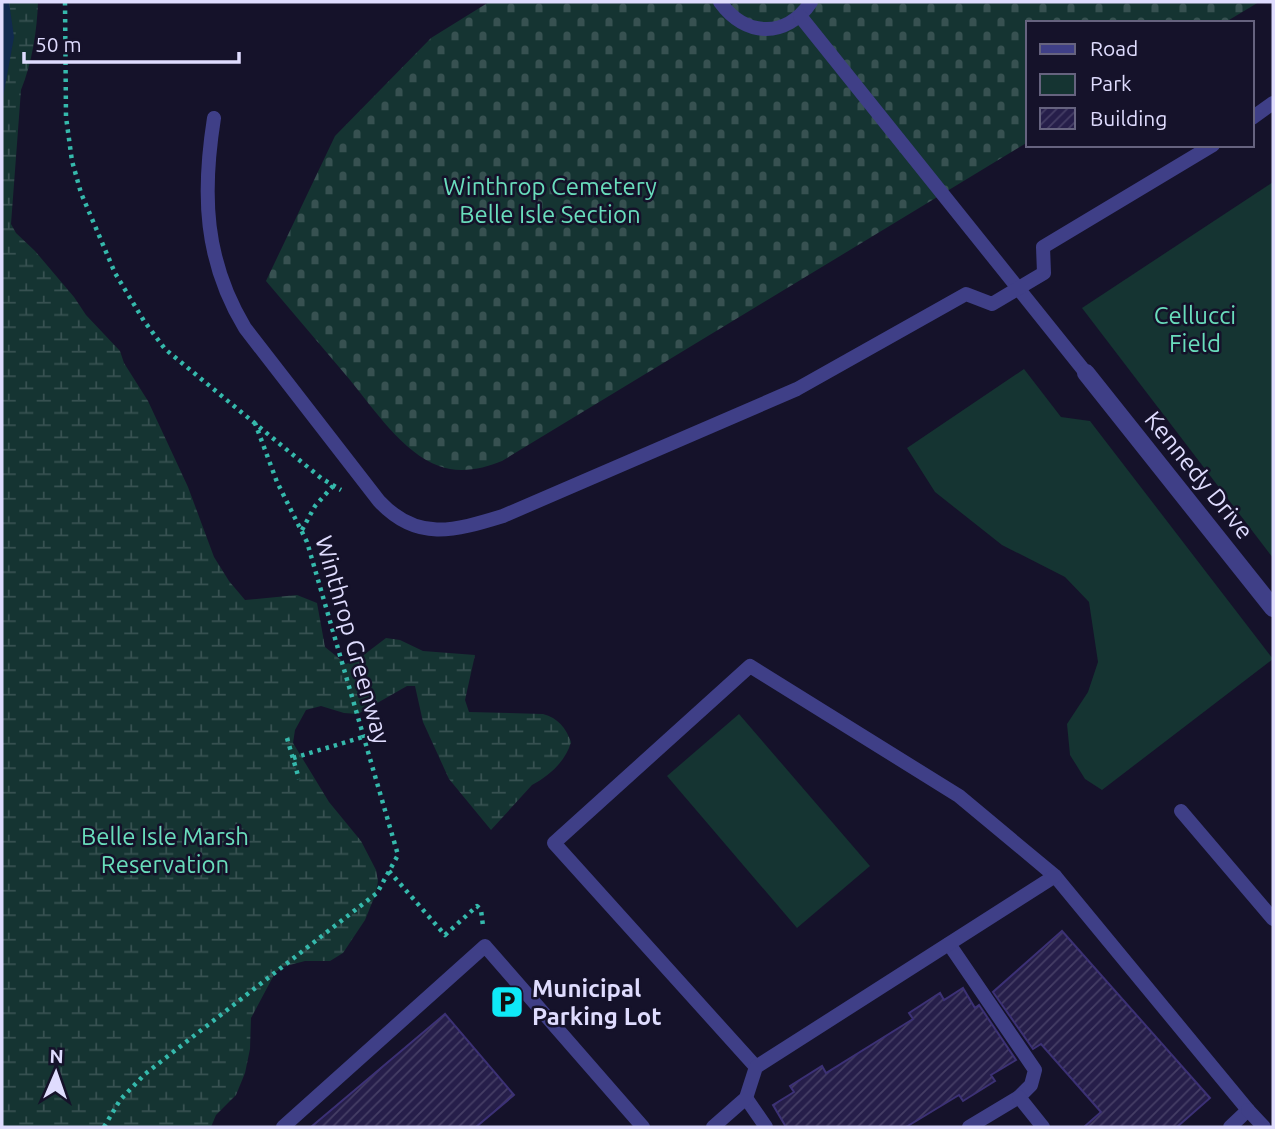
<svg xmlns="http://www.w3.org/2000/svg" width="1275" height="1129" viewBox="0 0 1275 1129" font-family="Ubuntu,sans-serif">
	<defs>
		<pattern id="wetland-marsh" width="20" height="14" patternUnits="userSpaceOnUse" patternTransform="scale(1.75)"><rect width="20" height="14" fill="#153432"/><path d="M1 5h8M5 5V1M11 12h8M15 12V8" fill="none" stroke="#375151"/></pattern>
		<pattern id="cemetery-stones" width="16" height="16" patternUnits="userSpaceOnUse" patternTransform="scale(1.75)"><rect width="16" height="16" fill="#153432"/><path d="M2 7V4a2 2 0 0 1 4 0v3zM10 15v-3a2 2 0 0 1 4 0v3z" fill="#375151"/></pattern>
		<pattern id="building-hatch" width="6" height="6" patternUnits="userSpaceOnUse" patternTransform="scale(1.75)"><rect width="6" height="6" fill="#261e4a"/><path d="M-1 1l2-2M0 6l6-6M5 7l2-2" fill="none" stroke="#453e65"/></pattern>
	</defs>
	<rect width="100%" height="100%" fill="#15122a"/>
	<g fill="#153432">
		<path d="M1273,182V558L1082,308Z"/>
		<path d="M1024,369L1061,417L1090,421L1273,659L1102,790L1085,779L1070,755L1067,724L1088,692L1098,662L1089,602L1065,577L1002,545L935,492L907,448Z"/>
		<path d="M739,714L870,866L797,928L667,776Z"/>
	</g>
	<path fill="url(#wetland-marsh)" d="M2,2H38C37,31 32,63 21,90L11,224L16,233L35,251L74,297L86,315L120,351L124,363L148,401L188,487L214,557L229,581L245,600L297,595L317,603L325,647L346,664L361,657L386,638L400,640L423,651L475,655L465,700L469,712L543,714C558,718 566,728 571,742C566,761 549,776 532,785L491,830L449,779L423,722L415,686H407L358,714L344,713L321,706L306,710L295,730L293,743L329,802L361,841L376,870L378,881L376,893L365,920L343,953L330,961H305L282,967L275,973L251,1018L250,1049L245,1073L236,1095L216,1115L211,1127H2Z"/>
	<path fill="url(#cemetery-stones)" d="M489,2H1259L1224,23H1028V142L502,461C483,469 459,474 439,466C403,453 373,408 350,380C322,347 294,314 266,281L335,136L431,38Z"/>
	<path fill="#112a4f" d="M2,2H9L14,37L2,103Z"/>
	<g fill="url(#building-hatch)" stroke="#3c3175" stroke-width="2">
		<path d="M1062,931L1210,1098L1177,1127H1084L1101,1112L1041,1044L1033,1049L993,992Z"/>
		<path d="M963,988L975,1008L979,1005L1016,1060L991,1075L995,1081L963,1101L959,1095L906,1127H786L773,1105L794,1092L790,1086L822,1066L826,1073L913,1019L909,1013L940,993L944,1000Z"/>
		<path d="M445,1014L514,1095L476,1127H311Z"/>
	</g>
	<g fill="none" stroke-linecap="round" stroke-linejoin="round">
		<g stroke="#35b9ac" stroke-width="4.5" stroke-dasharray="3.5 5" stroke-linecap="butt">
			<path d="M65,2L66,117L72,161L81,193L115,273L144,321L165,349L321,478L341,490"/>
			<path d="M302,530L315,506L333,486"/>
			<path d="M287,738L299,779"/>
			<path d="M293,758L363,737"/>
			<path d="M389,871L445,935L477,906L481,910L483,926"/>
			<path d="M104,1127L120,1100L145,1074L377,893L398,855L307,542L277,482L255,423"/>
		</g>
		<g stroke="#3f3f87" stroke-width="14">
			<path d="M720,2C745,37 786,39 811,2"/>
			<path d="M800,16L1086,373"/>
			<path d="M214,118C202,194 204,260 245,328L379,501C417,542 454,531 503,516L797,389L966,294L992,304L1044,273L1043,247L1213,145"/>
			<path d="M1252,118L1273,103"/>
			<path d="M1181,811L1273,919"/>
			<path d="M949,944L1035,1070L1031,1085L1019,1097L969,1127"/>
			<path d="M756,1067L554,843L750,666L959,796L1055,876L1248,1110L1230,1127"/>
			<path d="M1019,1097L1043,1127"/>
			<path d="M746,1098L766,1127"/>
			<path d="M1248,1110L1264,1127"/>
			<path d="M283,1127L485,946L643,1127"/>
			<path d="M713,1127L746,1098L756,1067L1055,876"/>
		</g>
		<path stroke="#3f3f87" stroke-width="18" d="M1086,373L1273,608"/>
	</g>
	<defs>
		<symbol id="parking-square" viewBox="-11 -11 22 22"><rect x="-9" y="-9" width="18" height="18" rx="4" fill="#0fe8f7" stroke="#15122a"/><path d="M-3.5-5.5H1a3.5 3.5 0 0 1 0 7H-1V5.5H-3.5ZM-1-3.4V-.6H.8a1.4 1.4 0 0 0 0-2.8Z" fill="#111"/></symbol>
	</defs>
	<g fill-rule="evenodd">
		<use href="#parking-square" x="488" y="983" width="38" height="38"/>
	</g>
	<g text-anchor="middle" dominant-baseline="central" stroke-width="5" stroke-linejoin="round" paint-order="stroke">
		<g font-size="24" fill="#69ddbc" stroke="#15122a">
			<text x="550" y="186">Winthrop Cemetery<tspan x="550" dy="28">Belle Isle Section</tspan></text>
			<text x="1195" y="315">Cellucci<tspan x="1195" dy="28">Field</tspan></text>
			<text x="165" y="836">Belle Isle Marsh<tspan x="165" dy="28">Reservation</tspan></text>
		</g>
		<g font-size="24" fill="#dfdcfe" stroke="#15122a">
			<text transform="translate(1199 475) rotate(51)">Kennedy Drive</text>
			<text transform="translate(353 640) rotate(74)">Winthrop Greenway</text>
		</g>
		<g font-size="24" font-weight="bold" fill="#dfdcfe" stroke="#15122a" text-anchor="start">
			<text x="532" y="988">Municipal<tspan x="532" dy="28">Parking Lot</tspan></text>
		</g>
	</g>
	<rect width="1275" height="1129" fill="none" stroke="#dfdcfe" stroke-width="7"/>
	<rect x="1026" y="21" width="228" height="126" fill="#15122a" stroke="#66637f" stroke-width="2"/>
	<rect x="1040" y="44" width="35" height="10" fill="#3f3f87" stroke="#66637f" stroke-width="2"/>
	<text x="1090" y="56" font-size="21" fill="#dfdcfe">Road</text>
	<rect x="1040" y="74" width="35" height="21" fill="#153432" stroke="#66637f" stroke-width="2"/>
	<text x="1090" y="91" font-size="21" fill="#dfdcfe">Park</text>
	<rect x="1040" y="108" width="35" height="21" fill="url(#building-hatch)" stroke="#66637f" stroke-width="2"/>
	<text x="1090" y="126" font-size="21" fill="#dfdcfe">Building</text>
	<g transform="translate(56 1073) rotate(2)" stroke="#15122a" stroke-width="5" paint-order="stroke">
	<path d="M0-5L12 26L0 18L-12 26Z" fill="#dfdcfe"/>
	<text y="-10" font-size="19" font-weight="bold" text-anchor="middle" fill="#dfdcfe">N</text>
	</g>
	<path d="M24 52v10h215v-10" fill="none" stroke="#dfdcfe" stroke-width="3.5"/>
	<text x="35" y="52" font-size="21" fill="#dfdcfe" stroke="#15122a" stroke-width="5" paint-order="stroke">50 m</text>
</svg>
